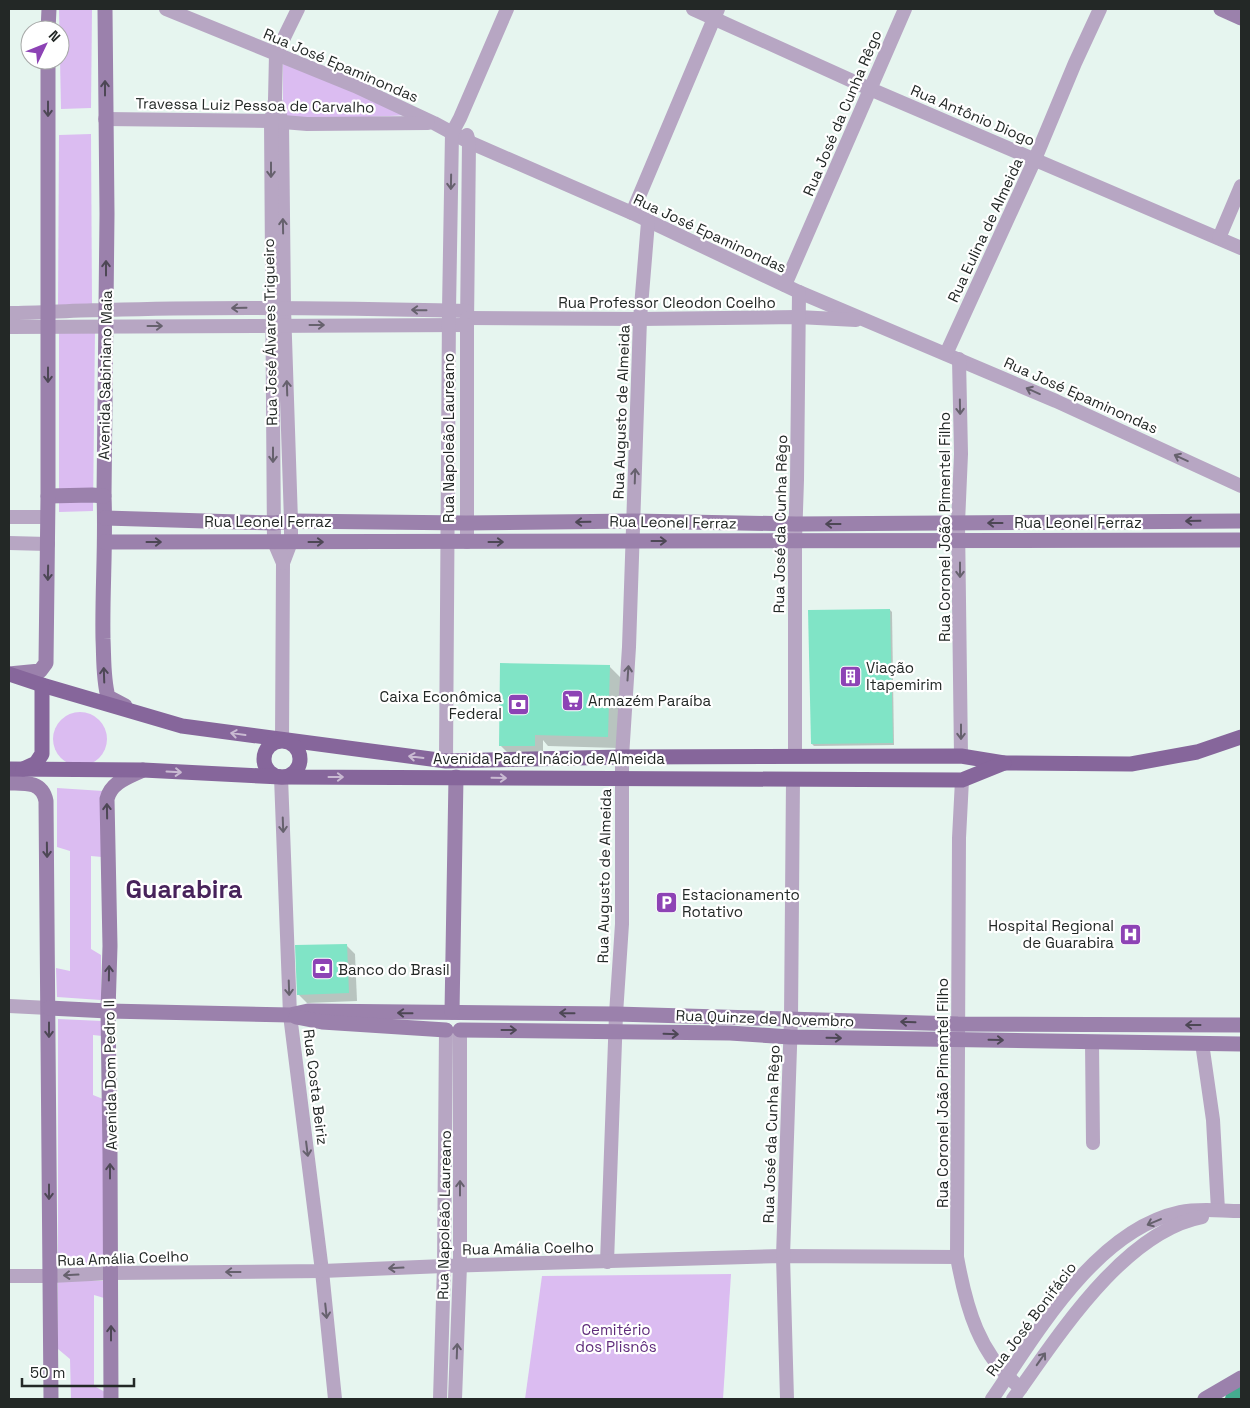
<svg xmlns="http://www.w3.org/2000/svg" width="1250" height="1408" viewBox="0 0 1250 1408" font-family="'Space Grotesk',sans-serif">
	<rect width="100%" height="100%" fill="#e6f5ef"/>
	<g fill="#dbbcf1">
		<path d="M59,9H92L91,108L61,109Z"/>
		<path d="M283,59L411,115L283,121Z"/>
		<path d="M91,134L92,305L58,310L59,135Z"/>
		<path d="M95,330L93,511L59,512V331Z"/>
		<circle cx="80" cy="739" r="27"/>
		<path d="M57,788L103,791L102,857L91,856V949L101,955V1000L57,997L56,968L70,971V851L57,847Z"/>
		<path d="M58,1019L102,1021V1036L93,1035V1095L103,1099V1266L58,1265Z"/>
		<path d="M731,1274L723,1399H525L542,1276Z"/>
		<path d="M58,1281H103L104,1298L94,1295V1386L105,1392L104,1399H71L70,1359L58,1349Z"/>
	</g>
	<g fill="#0003">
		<path d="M890,610L892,612L894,745L814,746L812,744Z"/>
		<path d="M609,666L621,678L619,748L548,746L543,740V754H509L500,745Z"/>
		<path d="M347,946L355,954L357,1001L307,1003L298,994Z"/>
	</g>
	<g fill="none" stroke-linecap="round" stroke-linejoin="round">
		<path stroke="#45ab8f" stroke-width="16" d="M1233,1399L1241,1393"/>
	</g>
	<g fill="#80e4c6">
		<path d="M890,609L893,743L811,744L808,610Z"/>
		<path d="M500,663L610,665L608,737L535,735V746H499Z"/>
		<path d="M347,944L349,993L297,995L295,945Z"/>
	</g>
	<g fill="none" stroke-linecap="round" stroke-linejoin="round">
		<g stroke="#b7a6c3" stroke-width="14">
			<path d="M166,9L355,86L434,123L469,142L632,213L799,292L1056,401L1241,486"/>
			<path d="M693,9L870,89L1241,248"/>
			<path d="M275,100L282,122L284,308L291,521V542L283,563L282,740"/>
			<path d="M105,119L271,121L307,124L428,123"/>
			<path d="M467,135L469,142L467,325V542"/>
			<path d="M632,213L718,9"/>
			<path d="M1219,238L1241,186"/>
			<path d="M785,285L905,9"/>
			<path d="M9,313C42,313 74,310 107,310C227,306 347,308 467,311"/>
			<path d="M467,318L640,319L798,317L856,320"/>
			<path d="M9,327L467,325"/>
			<path d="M946,354L1035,159L1075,63L1100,9"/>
			<path d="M959,359L961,454L958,523L961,756"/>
			<path d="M9,517H48"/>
			<path d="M9,543L48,544"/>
			<path d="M283,563L274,542L271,121L275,100L276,54L298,9"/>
			<path d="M795,756V541L797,480L799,292"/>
			<path d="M446,761L449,310L452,133L460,118L507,9"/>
			<path d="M281,777L290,1015L322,1271L335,1399"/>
			<path d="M962,780L959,838L957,1257C966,1307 979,1356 1021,1388"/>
			<path d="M9,1006L49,1008"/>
			<path d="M1092,1042L1093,1143"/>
			<path d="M1202,1043L1213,1120L1218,1210"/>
			<path d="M607,1262L616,1014L622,924V757L629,647L640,319L648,222"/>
			<path d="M9,1276H51L111,1273L322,1271L444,1266L783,1256L957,1257"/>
			<path d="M440,1399L444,1266L446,1030"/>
			<path d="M455,1399L460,1265V1030"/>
			<path d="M787,1399L783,1256L791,1018L793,779"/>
			<path d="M992,1399C1037,1333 1096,1230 1180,1212C1200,1208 1221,1211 1241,1211"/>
			<path d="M1013,1399C1057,1338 1123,1232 1202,1217"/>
		</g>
		<g stroke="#9b81ac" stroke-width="15">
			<path d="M105,9L107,214L104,496C106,544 102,592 103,639C104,659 103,678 108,697L125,706"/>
			<path d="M1221,9L1241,18"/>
			<path d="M48,30L49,9"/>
			<path d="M48,496L92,495L104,496"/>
			<path d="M105,518L274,523L291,521L466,523L634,521L796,524L1241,521"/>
			<path d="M105,542L1241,540"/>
			<path d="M9,674L40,671L46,663L48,496V60"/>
			<path d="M9,783C25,783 42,781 46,801L51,1399"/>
			<path d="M49,1008L108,1011L290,1015L308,1011L616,1014L958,1024L1241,1025"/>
			<path d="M452,1012L456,777"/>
			<path d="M296,1017L322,1022L446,1030"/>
			<path d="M460,1030L730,1033L790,1037L1241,1044"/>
			<path d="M111,1399L110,1154L108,1011L110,946L107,799C111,782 129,777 143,770"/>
			<path d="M1205,1399L1241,1378"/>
		</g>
		<g stroke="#86669b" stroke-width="15">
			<path d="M9,674L42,685L182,726L446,761L622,757L961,756L1004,763L1131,764L1197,752L1241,737"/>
			<circle cx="282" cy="759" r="18"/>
			<path d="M9,769L143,770L281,777L962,780L1004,763"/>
			<path d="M23,769L36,763L42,754V685"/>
		</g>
	</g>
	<defs><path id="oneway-shaft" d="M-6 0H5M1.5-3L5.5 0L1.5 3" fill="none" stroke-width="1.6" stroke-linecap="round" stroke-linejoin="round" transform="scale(1.25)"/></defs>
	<g stroke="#4d4755">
		<use href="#oneway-shaft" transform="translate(105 88) rotate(-90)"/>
		<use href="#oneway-shaft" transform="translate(48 109) rotate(90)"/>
		<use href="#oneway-shaft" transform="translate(106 268) rotate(-90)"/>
		<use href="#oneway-shaft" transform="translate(48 375) rotate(90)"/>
		<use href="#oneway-shaft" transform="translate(1193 521) rotate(179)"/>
		<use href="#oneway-shaft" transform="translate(583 522) rotate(179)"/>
		<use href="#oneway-shaft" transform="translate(995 523) rotate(180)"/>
		<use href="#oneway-shaft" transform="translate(833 524) rotate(180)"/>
		<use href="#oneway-shaft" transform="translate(659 541)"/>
		<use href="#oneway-shaft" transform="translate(154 542)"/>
		<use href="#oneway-shaft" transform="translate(316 542)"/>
		<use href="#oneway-shaft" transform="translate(496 542)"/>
		<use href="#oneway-shaft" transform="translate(48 573) rotate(91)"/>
		<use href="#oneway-shaft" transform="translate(104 675) rotate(-92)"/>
		<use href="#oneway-shaft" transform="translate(107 811) rotate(-91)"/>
		<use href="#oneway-shaft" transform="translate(47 850) rotate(89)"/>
		<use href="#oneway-shaft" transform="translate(109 973) rotate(-89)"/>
		<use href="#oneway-shaft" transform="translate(405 1013) rotate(-179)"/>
		<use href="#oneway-shaft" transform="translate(567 1013) rotate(-179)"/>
		<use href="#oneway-shaft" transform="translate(908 1022) rotate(-178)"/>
		<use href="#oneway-shaft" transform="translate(1193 1025) rotate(-180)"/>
		<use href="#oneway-shaft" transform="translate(49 1030) rotate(90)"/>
		<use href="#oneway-shaft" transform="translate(509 1030)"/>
		<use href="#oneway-shaft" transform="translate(671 1034) rotate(2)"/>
		<use href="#oneway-shaft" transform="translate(834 1038) rotate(1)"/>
		<use href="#oneway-shaft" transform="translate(996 1040) rotate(1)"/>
		<use href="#oneway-shaft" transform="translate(110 1171) rotate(-90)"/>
		<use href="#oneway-shaft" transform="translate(49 1192) rotate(90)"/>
		<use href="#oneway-shaft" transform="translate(111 1333) rotate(-90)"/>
	</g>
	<g stroke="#66616d">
		<use href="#oneway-shaft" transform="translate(271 170) rotate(90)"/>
		<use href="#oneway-shaft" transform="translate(451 182) rotate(91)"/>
		<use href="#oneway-shaft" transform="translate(283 226) rotate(-91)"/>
		<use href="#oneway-shaft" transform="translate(239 308) rotate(179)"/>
		<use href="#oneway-shaft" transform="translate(419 310) rotate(-179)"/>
		<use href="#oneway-shaft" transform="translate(317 325)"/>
		<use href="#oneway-shaft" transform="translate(155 326)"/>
		<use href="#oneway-shaft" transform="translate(287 388) rotate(-92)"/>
		<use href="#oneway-shaft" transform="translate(1033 391) rotate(-156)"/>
		<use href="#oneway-shaft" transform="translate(960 407) rotate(89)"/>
		<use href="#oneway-shaft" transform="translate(273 455) rotate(90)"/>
		<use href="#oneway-shaft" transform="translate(1181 458) rotate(-155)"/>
		<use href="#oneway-shaft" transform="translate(635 476) rotate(-88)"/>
		<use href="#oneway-shaft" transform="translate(960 570) rotate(90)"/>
		<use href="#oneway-shaft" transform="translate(628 673) rotate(-86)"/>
		<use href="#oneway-shaft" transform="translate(961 732) rotate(90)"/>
		<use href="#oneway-shaft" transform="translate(283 825) rotate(88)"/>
		<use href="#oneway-shaft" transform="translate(289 988) rotate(88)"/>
		<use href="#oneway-shaft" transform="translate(307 1149) rotate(83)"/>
		<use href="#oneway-shaft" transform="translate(460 1188) rotate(-90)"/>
		<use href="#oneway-shaft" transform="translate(1154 1222) rotate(157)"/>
		<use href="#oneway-shaft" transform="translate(396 1268) rotate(177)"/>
		<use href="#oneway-shaft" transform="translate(233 1272) rotate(180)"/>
		<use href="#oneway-shaft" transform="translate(71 1275) rotate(177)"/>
		<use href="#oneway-shaft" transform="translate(326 1311) rotate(84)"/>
		<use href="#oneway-shaft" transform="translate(457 1351) rotate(-88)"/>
		<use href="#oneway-shaft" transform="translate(1041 1359) rotate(-55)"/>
	</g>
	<g stroke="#c9bad2">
		<use href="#oneway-shaft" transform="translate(238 734) rotate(-172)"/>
		<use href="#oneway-shaft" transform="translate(416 757) rotate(-173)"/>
		<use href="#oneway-shaft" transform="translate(174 772) rotate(3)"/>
		<use href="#oneway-shaft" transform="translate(336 777)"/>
		<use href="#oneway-shaft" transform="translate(499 778) rotate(1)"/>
	</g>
	<defs>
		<symbol id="building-square" viewBox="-11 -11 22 22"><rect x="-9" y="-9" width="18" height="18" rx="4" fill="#8d43b5" stroke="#fff"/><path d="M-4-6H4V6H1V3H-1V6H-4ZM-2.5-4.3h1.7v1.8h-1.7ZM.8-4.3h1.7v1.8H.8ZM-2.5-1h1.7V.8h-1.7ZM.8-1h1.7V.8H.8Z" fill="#fff"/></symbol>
		<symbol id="supermarket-square" viewBox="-11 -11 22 22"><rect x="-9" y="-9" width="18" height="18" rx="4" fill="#8d43b5" stroke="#fff"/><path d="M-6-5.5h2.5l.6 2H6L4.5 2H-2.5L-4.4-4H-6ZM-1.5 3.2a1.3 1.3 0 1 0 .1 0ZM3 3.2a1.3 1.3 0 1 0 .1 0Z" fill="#fff"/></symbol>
		<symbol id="bank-square" viewBox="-11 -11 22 22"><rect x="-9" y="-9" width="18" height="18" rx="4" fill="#8d43b5" stroke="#fff"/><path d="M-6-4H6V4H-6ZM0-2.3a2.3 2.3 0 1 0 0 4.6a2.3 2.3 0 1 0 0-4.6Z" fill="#fff"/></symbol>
		<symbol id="parking-square" viewBox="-11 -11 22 22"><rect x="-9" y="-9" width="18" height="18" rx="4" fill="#8d43b5" stroke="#fff"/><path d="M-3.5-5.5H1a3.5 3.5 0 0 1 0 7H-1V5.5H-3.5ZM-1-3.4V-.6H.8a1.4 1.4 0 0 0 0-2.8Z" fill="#fff"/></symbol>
		<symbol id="hospital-square" viewBox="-11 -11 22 22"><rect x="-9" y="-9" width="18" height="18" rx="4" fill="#8d43b5" stroke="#fff"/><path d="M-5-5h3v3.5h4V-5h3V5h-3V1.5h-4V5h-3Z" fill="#fff"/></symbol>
	</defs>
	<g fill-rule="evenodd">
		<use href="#building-square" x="838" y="664" width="25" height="25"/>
		<use href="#supermarket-square" x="560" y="688" width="25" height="25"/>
		<use href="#bank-square" x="506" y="692" width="25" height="25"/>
		<use href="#parking-square" x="654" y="890" width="25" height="25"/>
		<use href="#hospital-square" x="1118" y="922" width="25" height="25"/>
		<use href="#bank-square" x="310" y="956" width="25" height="25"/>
	</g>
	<g text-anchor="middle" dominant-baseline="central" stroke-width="4.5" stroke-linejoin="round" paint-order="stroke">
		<g font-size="15" fill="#232826" stroke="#fff">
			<text transform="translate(341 65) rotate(23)">Rua José Epaminondas</text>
			<text transform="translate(255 105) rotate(1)">Travessa Luiz Pessoa de Carvalho</text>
			<text transform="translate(842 113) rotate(-67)">Rua José da Cunha Rêgo</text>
			<text transform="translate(973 115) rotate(23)">Rua Antônio Diogo</text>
			<text transform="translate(985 230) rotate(-65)">Rua Eulina de Almeida</text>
			<text transform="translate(710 233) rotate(25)">Rua José Epaminondas</text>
			<text x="667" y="302">Rua Professor Cleodon Coelho</text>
			<text transform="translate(270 332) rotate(-91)">Rua José Álvares Trigueiro</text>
			<text transform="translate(105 375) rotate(-89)">Avenida Sabiniano Maia</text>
			<text transform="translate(1081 395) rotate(24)">Rua José Epaminondas</text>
			<text transform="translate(621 412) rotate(-88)">Rua Augusto de Almeida</text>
			<text transform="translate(448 438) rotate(-90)">Rua Napoleão Laureano</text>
			<text x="268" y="521">Rua Leonel Ferraz</text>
			<text transform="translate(673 522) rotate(1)">Rua Leonel Ferraz</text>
			<text x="1078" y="522">Rua Leonel Ferraz</text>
			<text transform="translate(780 524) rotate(-89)">Rua José da Cunha Rêgo</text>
			<text transform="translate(944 527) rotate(-90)">Rua Coronel João Pimentel Filho</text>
			<text x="549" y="758">Avenida Padre Inácio de Almeida</text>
			<text transform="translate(604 876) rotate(-89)">Rua Augusto de Almeida</text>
			<text transform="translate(765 1018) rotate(2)">Rua Quinze de Novembro</text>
			<text transform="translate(110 1075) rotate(-91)">Avenida Dom Pedro II</text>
			<text transform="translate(316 1087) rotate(83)">Rua Costa Beiriz</text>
			<text transform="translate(942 1093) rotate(-90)">Rua Coronel João Pimentel Filho</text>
			<text transform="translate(771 1134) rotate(-88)">Rua José da Cunha Rêgo</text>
			<text transform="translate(444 1215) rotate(-89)">Rua Napoleão Laureano</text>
			<text transform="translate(528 1248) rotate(-1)">Rua Amália Coelho</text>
			<text transform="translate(123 1258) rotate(-2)">Rua Amália Coelho</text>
			<text transform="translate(1031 1319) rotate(-53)">Rua José Bonifácio</text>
		</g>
		<g font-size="15" fill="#232826" stroke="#fff" text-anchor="start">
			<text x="866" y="667">Viação<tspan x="866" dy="17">Itapemirim</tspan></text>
			<text x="502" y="696" text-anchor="end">Caixa Econômica<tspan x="502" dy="17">Federal</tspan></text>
			<text x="588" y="700">Armazém Paraíba</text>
			<text x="682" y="894">Estacionamento<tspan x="682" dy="17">Rotativo</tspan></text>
			<text x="1114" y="925" text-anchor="end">Hospital Regional<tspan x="1114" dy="17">de Guarabira</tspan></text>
			<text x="338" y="969">Banco do Brasil</text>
		</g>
		<g font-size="15" fill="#5f2c7b" stroke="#fff">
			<text x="616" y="1329">Cemitério<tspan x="616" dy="17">dos Plisnôs</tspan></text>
		</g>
		<g font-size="25" font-weight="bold" fill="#47235b" stroke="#fff">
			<text x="184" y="889">Guarabira</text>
		</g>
	</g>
	<rect width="1250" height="1408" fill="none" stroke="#232826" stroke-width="20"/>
	<g transform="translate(45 45) rotate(47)"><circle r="24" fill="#ffffff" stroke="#a7a9a8"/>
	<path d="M0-4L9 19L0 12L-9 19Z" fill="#8d43b5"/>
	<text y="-8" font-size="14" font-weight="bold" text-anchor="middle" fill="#232826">N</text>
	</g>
	<path d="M22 1378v8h112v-8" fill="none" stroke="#232826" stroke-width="2.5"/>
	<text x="30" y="1378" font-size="15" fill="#232826" stroke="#ffffff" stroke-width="4" paint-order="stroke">50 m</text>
</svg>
